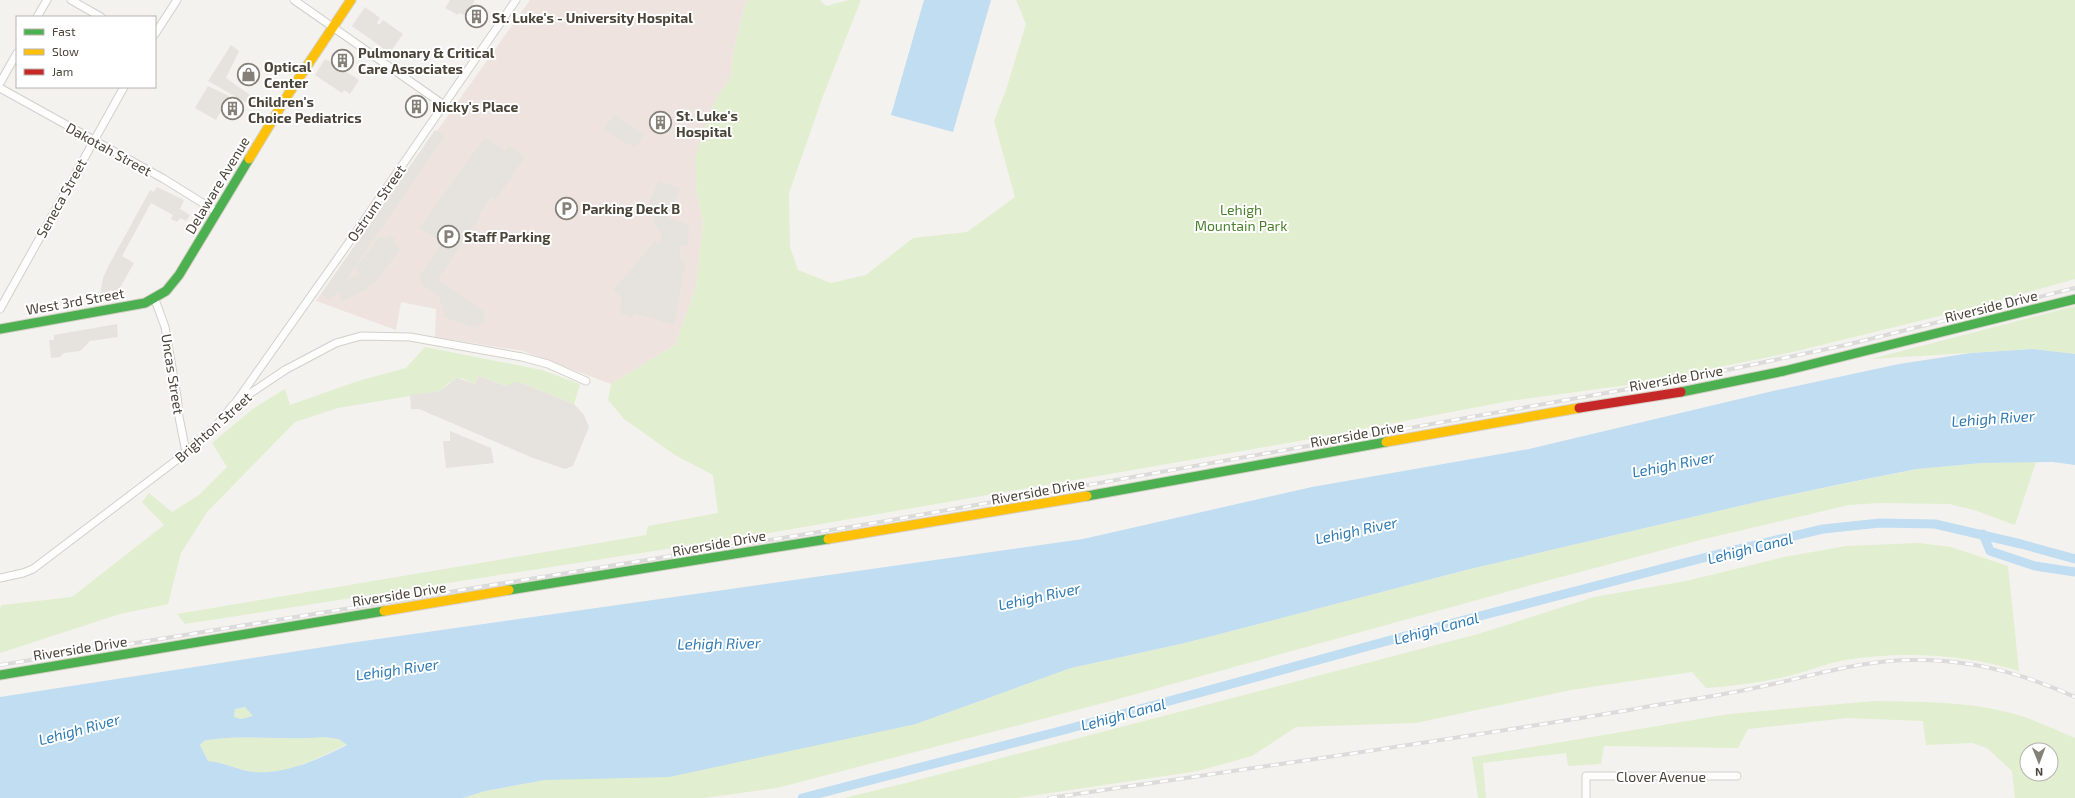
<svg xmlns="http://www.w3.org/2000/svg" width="2075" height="798" viewBox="0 0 2075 798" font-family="'Exo 2',sans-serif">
	<rect width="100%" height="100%" fill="#f4f2ee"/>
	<path fill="#eee3df" d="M530,0H748L745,5L733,54L731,77L719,94L711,111L705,132L696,188L703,222L696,287L675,345L611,384L523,351L435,337L436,309L401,302L396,330L316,301Z"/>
	<g fill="#e1eecf" fill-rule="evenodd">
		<path d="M748,0H820L826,6L849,0H861L823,96L789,193L790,247L798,270L831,283L866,275L913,238L967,232L1015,197L994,121L1006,90L1026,24L1016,0H2075V279L1968,309L1793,352L1635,384L1509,401L1305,440L769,533L185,624L177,614L646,535L648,526L718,513L713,475L675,455L624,419L608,400L611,384L675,345L696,287L703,222L696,188L695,157L711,111L719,94L731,77L733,54L745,5Z"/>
		<path d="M2075,306V354L2033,349L1871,359Z"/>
		<path d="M425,347L542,370L580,384L574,404L522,383L506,386L478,376L475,384L461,378L449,383L440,391L338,408L295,422L207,512L181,553L168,604L120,614L0,653V608L2,605L72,597L164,525L142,502L149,493L172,512L199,495L227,467L212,443L254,408L285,389L290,405L358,381L406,368Z"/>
		<path d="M2036,462L2015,525L1974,510L1949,504L1879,503L1849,505L1704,539L1531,585L1111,701L777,788L704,798H463L485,791L545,780L916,724L1071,668L1185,643L1470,569L1765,500L1917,469L1982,463Z"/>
		<path d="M1919,543L1951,547L2008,566L2019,671C1964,654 1903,651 1845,660C1824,664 1804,673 1784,677C1758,683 1732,686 1706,688L1692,672L1571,690L1416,723L1296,727L1252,756L1198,771L1017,798H844L906,783L1478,634L1594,597L1686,581L1784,557L1846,546Z"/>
		<path d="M1874,701C1918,702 1963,701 2007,712C2030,717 2053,729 2075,738V798H2015L2012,771L1987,748L1972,743L1926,745L1923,721L1847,718L1748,729L1738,748L1604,746L1601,764L1568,766L1566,753L1483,763L1486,798H1478L1472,757L1729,714ZM2027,750H2051V774H2027Z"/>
		<path d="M245,707L254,716L241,719L234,717L235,709Z"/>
		<path d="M323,737L339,739L347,744C316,759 282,778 247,771C233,768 222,762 208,761L200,745C202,743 204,740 208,740C245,734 285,741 323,737Z"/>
	</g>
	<g fill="#e6e3df">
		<path d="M450,0H475L466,16L459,13L458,15L445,8Z"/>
		<path d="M365,7L380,18L377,23L379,25L383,20L403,34L390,53L352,26Z"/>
		<path d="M231,45L239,51L226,78L257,100L254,107L208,81Z"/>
		<path d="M325,59L335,64L334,67L341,71L342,69L359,80L350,94L344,90L342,93L315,75Z"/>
		<path d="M208,86L229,96L216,120L195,108Z"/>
		<path d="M615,114L644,134L636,147L621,141L605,130L604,128Z"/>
		<path d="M435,130L445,136L345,281L359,274L355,268L381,236L386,239L389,235L393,237L400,250L378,280L365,290L341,302L339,294L337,293L330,301L321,294Z"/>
		<path d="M485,137L505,150L509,145L525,157L495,201L491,197L478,216L480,218L438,279L485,312L483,323L476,328L443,317L445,313L438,295L422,285L419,276L442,243L419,228Z"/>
		<path d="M658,181L680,188L669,218L689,225L688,245H681L679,260L686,261L674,325L634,313L633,317L620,313L621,297L613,290L655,241L658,243L661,239V235L653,220L654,215L647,210Z"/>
		<path d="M157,187L184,200L180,209L190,215L186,221L180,218L177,222L171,219L173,215L151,203L122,256L134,263L117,293L110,290L108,298L99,300L103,278L108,267L150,190L154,192Z"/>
		<path d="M117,324L118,337L90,341L80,351L64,353L60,357L51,358L49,340H54V335Z"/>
		<path d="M478,376L506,386L514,382L522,383L574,404L584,415L589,427L573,466L565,469L533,458L419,409H411L410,395L440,391L457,378L475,384Z"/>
		<path d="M450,431L491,448L494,463L446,468L443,441H450Z"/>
	</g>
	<g fill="#c0ddf1" fill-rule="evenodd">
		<path d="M924,0H991L953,132L891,115Z"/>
		<path d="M2033,349L2075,354V465L2053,462L1982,463L1917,469L1846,483L1765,500L1470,569L1185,643L1071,668L916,724L669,777L545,780L485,791L463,798H0V697L350,643L1083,539L1312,487L1529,449L1773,391L1899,364L1971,353ZM245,707L253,716L241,719L234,717L235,709ZM323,737L339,739L347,745C317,760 281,777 247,771C233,768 222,762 208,761L200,745C202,743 204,740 208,740C245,734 285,741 323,737Z"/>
	</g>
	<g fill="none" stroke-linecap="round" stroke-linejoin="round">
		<g stroke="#c0ddf1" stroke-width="9">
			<path d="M1983,534L1990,551L2035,566L2075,572"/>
			<path d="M802,798L1064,730L1449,624L1726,552L1823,529L1880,523L1935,524L2021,544L2075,559"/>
		</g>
		<defs>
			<g id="street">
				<path d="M71,0L101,17"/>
				<path d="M294,0L444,105"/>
				<path d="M37,17L47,0"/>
				<path d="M155,34L177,0"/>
				<path d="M0,83L17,53"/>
				<path d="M0,88L164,179L217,212"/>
				<path d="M154,297L165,327L177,396L179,417L186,452"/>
				<path d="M0,309L124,87"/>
				<path d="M236,402L352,238L516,0"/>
				<path d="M0,578L23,573L33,569L178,459L216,426L233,405L285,370L336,343L361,336L410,337L522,357L548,364L586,381"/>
				<path d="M1586,798V776H1737"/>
			</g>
			<g id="fast">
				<path d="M0,329L145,303L166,291L179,275L249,159"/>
				<path d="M1681,392L1784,371L2075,299"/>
				<path d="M1087,496L1386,442"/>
				<path d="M509,590L828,539"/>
				<path d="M0,675L384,611"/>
			</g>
			<g id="slow">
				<path d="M249,159L289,93L351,0"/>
				<path d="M1386,442L1579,408"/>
				<path d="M828,539L1087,496"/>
				<path d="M384,611L509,590"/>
			</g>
			<path id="jam" d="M1579,408L1681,392"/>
		</defs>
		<use href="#street" stroke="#d2d0cb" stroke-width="9"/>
		<use href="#fast" stroke="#d3cfc5" stroke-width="11"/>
		<use href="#slow" stroke="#d3cfc5" stroke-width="11"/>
		<use href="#jam" stroke="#d3cfc5" stroke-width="11"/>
		<use href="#street" stroke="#fdfdfc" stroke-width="7"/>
		<use href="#fast" stroke="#4caf50" stroke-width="9"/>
		<use href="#slow" stroke="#ffc107" stroke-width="9"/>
		<use href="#jam" stroke="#c62828" stroke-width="9"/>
		<defs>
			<g id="rail">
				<path d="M0,665L880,522L1679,380L1846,345L2075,288"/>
				<path d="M1049,798C1245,769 1440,742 1635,709C1678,701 1721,696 1764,686C1815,675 1866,659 1918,660C1973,660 2025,674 2075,697"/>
			</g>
		</defs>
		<use href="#rail" stroke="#dbdbda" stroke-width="4"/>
		<use href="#rail" stroke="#fff" stroke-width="2.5" stroke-dasharray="8" stroke-linecap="butt"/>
	</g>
	<defs>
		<symbol id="building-ring" viewBox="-11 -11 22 22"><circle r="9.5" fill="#fff" stroke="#868178" stroke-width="1.5"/><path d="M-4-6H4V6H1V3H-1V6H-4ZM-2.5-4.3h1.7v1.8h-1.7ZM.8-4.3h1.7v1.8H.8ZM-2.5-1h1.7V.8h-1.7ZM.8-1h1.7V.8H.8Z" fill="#868178"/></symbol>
		<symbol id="shop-ring" viewBox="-11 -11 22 22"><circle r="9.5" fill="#fff" stroke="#868178" stroke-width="1.5"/><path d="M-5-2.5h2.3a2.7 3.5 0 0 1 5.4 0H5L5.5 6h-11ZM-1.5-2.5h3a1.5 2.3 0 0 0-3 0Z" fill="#868178"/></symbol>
		<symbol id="parking-ring" viewBox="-11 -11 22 22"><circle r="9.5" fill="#fff" stroke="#868178" stroke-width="1.5"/><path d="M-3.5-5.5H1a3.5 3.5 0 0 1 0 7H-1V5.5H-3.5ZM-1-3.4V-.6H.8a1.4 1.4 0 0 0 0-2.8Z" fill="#868178"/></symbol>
	</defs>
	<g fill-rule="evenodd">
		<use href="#building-ring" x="464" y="4" width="25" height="25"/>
		<use href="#building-ring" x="330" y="48" width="25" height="25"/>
		<use href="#shop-ring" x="236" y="62" width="25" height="25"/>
		<use href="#building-ring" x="404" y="94" width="25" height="25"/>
		<use href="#building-ring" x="220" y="96" width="25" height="25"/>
		<use href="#building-ring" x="648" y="110" width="25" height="25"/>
		<use href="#parking-ring" x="554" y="196" width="25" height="25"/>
		<use href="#parking-ring" x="436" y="224" width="25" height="25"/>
	</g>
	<g text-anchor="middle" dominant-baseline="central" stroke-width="4" stroke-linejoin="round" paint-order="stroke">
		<g font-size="14" font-weight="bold" fill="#4b4439" stroke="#fff" text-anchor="start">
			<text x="492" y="17">St. Luke's - University Hospital</text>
			<text x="358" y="52">Pulmonary &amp; Critical<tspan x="358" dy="16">Care Associates</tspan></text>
			<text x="264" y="66">Optical<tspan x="264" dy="16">Center</tspan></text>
			<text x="248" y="101">Children's<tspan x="248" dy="16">Choice Pediatrics</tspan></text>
			<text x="432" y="106">Nicky's Place</text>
			<text x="676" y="115">St. Luke's<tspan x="676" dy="16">Hospital</tspan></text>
			<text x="582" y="208">Parking Deck B</text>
			<text x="464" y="236">Staff Parking</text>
		</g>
		<g font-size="14" fill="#4b4439" stroke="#fff">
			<text transform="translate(109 149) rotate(29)">Dakotah Street</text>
			<text transform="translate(217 185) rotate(-59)">Delaware Avenue</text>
			<text transform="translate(61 198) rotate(-61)">Seneca Street</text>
			<text transform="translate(376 203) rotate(-55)">Ostrum Street</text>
			<text transform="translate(75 301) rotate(-10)">West 3rd Street</text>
			<text transform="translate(1991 306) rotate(-14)">Riverside Drive</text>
			<text transform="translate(173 374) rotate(81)">Uncas Street</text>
			<text transform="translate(1676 378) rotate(-10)">Riverside Drive</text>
			<text transform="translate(213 427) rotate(-42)">Brighton Street</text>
			<text transform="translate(1357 434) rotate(-10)">Riverside Drive</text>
			<text transform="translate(1038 491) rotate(-10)">Riverside Drive</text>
			<text transform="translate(719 543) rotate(-10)">Riverside Drive</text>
			<text transform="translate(399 594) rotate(-9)">Riverside Drive</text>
			<text transform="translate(80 648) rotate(-9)">Riverside Drive</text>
			<text x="1661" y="776">Clover Avenue</text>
		</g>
		<g font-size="14" fill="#4a7f2a" stroke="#fff">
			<text x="1241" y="209">Lehigh<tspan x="1241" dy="16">Mountain Park</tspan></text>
		</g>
		<g font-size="15" font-style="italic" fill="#2e7ab2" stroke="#fff">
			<text transform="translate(1993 418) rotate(-4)">Lehigh River</text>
			<text transform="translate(1673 464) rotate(-11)">Lehigh River</text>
			<text transform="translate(1356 530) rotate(-12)">Lehigh River</text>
			<text transform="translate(1750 548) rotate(-14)">Lehigh Canal</text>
			<text transform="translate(1039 596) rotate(-12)">Lehigh River</text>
			<text transform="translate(1436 628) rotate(-15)">Lehigh Canal</text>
			<text transform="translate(719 643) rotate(-1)">Lehigh River</text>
			<text transform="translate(397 669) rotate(-8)">Lehigh River</text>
			<text transform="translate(1123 714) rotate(-15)">Lehigh Canal</text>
			<text transform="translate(79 729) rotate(-15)">Lehigh River</text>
		</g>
	</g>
	<rect x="16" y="16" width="140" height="72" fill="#ffffff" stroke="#b7b4b0"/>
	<rect x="24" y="29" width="20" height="6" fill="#4caf50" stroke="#b7b4b0"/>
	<text x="52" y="36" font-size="12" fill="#4b4439">Fast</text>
	<rect x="24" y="49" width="20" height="6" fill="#ffc107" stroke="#b7b4b0"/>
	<text x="52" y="56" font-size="12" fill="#4b4439">Slow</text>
	<rect x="24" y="69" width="20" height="6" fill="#c62828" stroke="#b7b4b0"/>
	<text x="52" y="76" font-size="12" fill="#4b4439">Jam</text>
	<g transform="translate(2039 762) rotate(179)"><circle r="19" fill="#ffffff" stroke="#b7b4b0"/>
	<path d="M0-3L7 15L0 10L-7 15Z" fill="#868178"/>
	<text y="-6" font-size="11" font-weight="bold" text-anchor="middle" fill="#4b4439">N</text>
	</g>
</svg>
